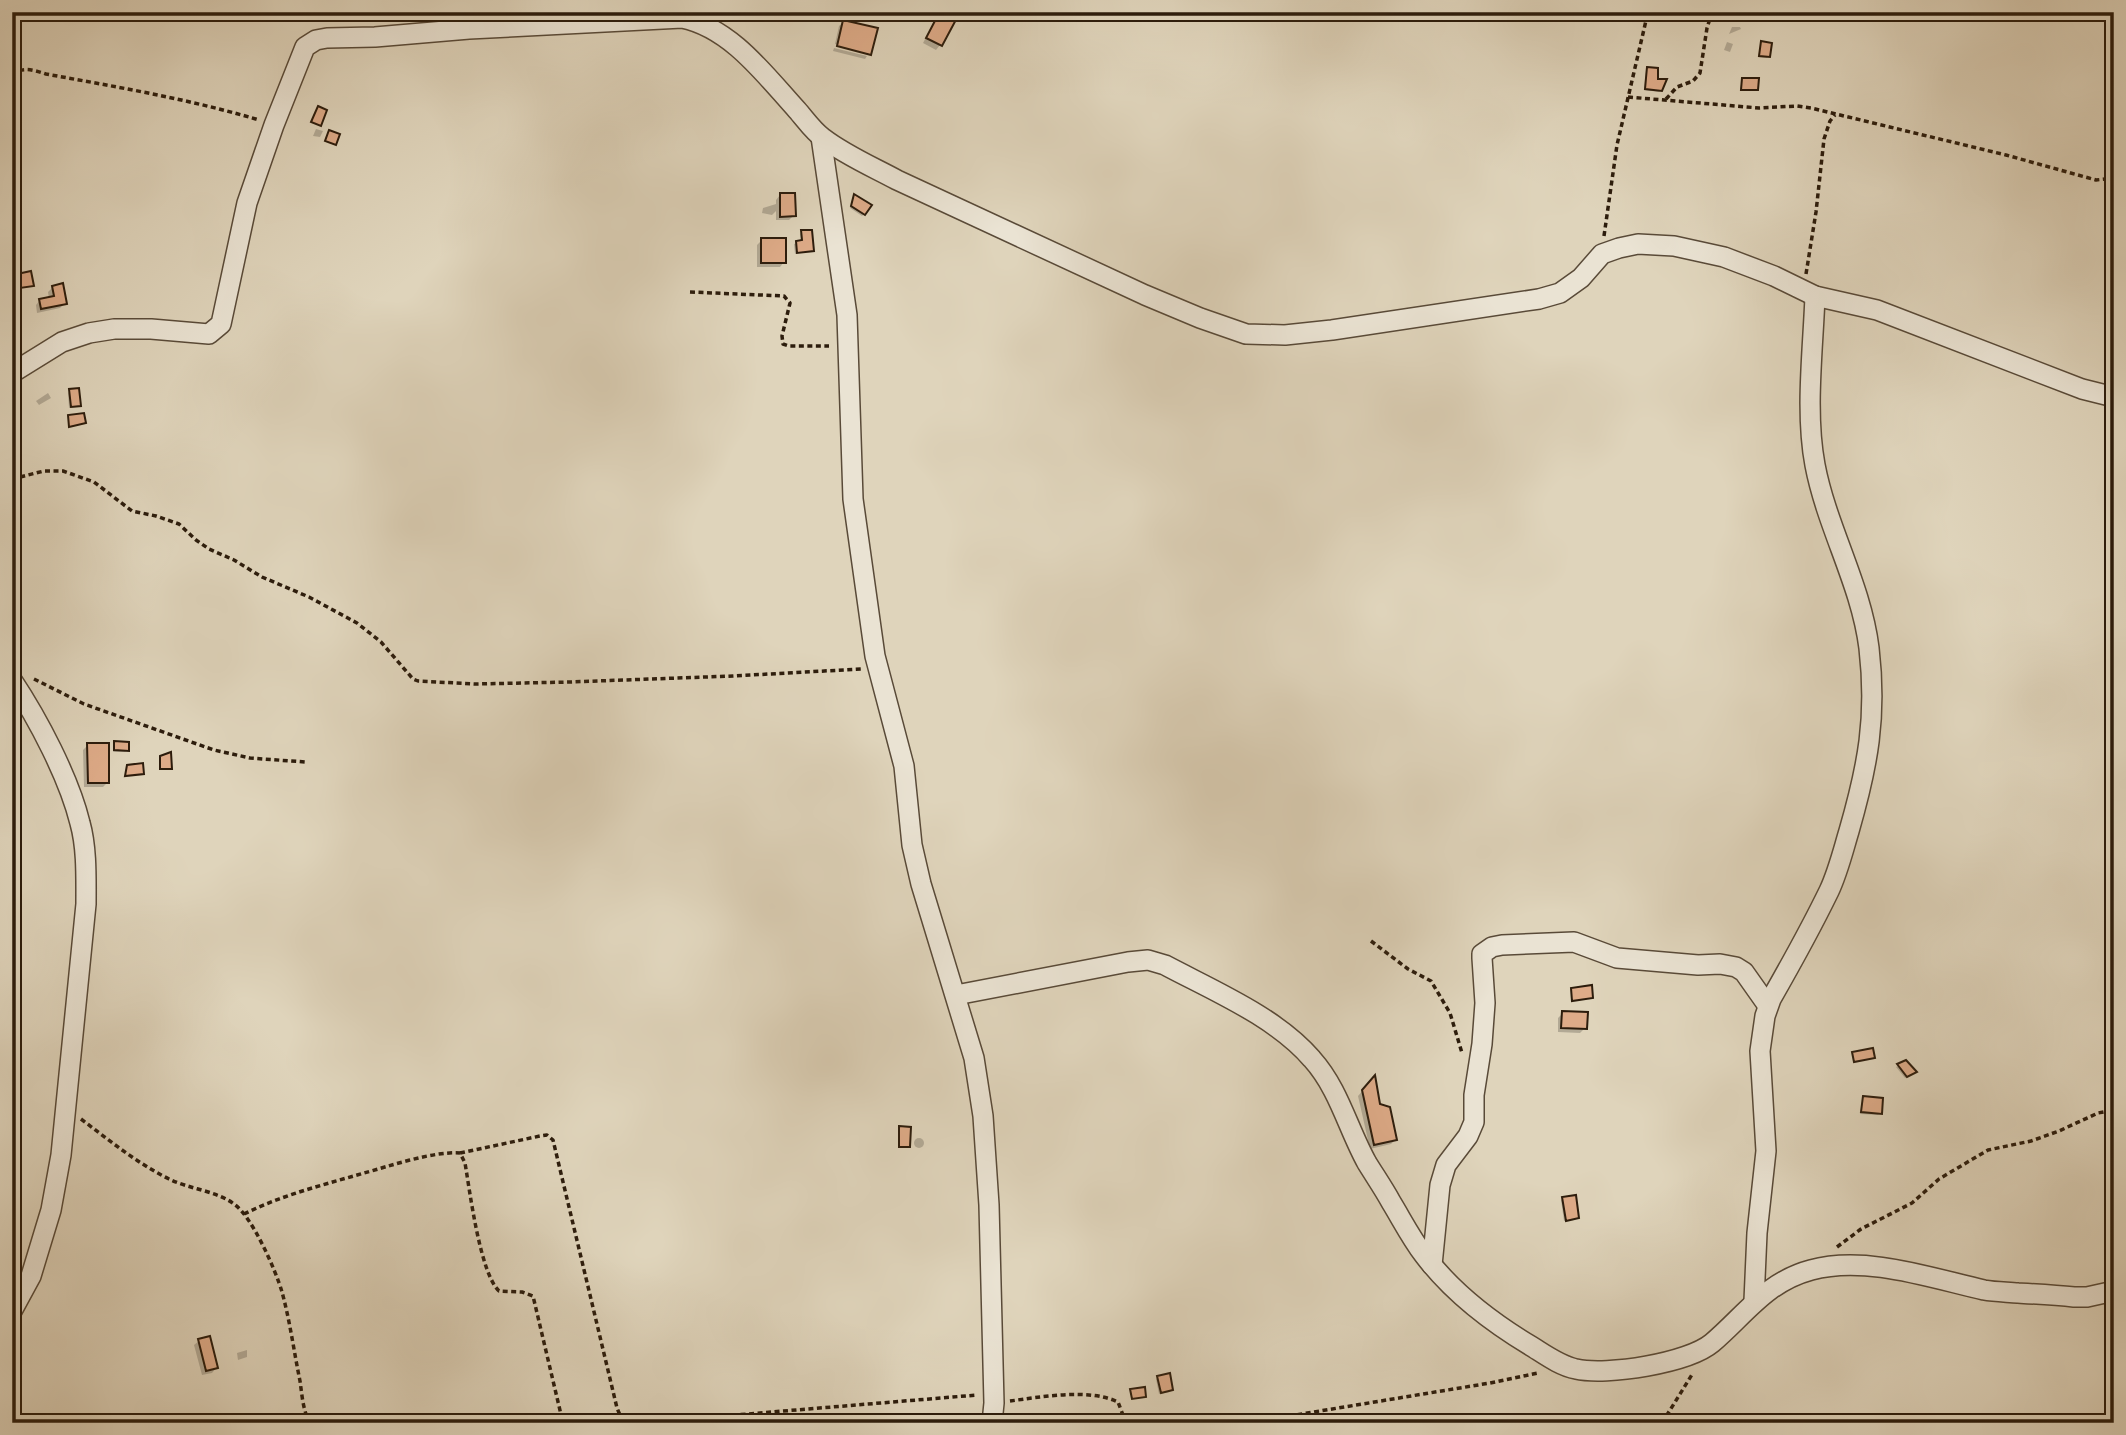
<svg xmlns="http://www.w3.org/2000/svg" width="2126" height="1435" viewBox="0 0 2126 1435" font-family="Cardo,serif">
	<rect width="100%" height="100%" fill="#dfd4bb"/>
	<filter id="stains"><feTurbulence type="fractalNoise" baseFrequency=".00286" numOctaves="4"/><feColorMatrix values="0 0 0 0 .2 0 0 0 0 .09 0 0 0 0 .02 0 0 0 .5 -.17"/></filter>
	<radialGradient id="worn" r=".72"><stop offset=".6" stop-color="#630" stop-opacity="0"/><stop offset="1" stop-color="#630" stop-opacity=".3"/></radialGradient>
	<g fill="#0003">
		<path d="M929,12H952L957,15L940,45L936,50L923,43L935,20L927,16Z"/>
		<path d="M844,22L875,30L869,55V53L835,44L839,26Z"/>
		<path d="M1732,27H1740L1741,29L1729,34Z"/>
		<path d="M1727,42L1733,44L1730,52L1724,50Z"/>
		<path d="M1761,43L1768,56L1767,58L1758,57Z"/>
		<path d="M834,48L867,56L865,59L833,51Z"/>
		<path d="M1647,68L1661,90L1659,92L1644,90L1646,70Z"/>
		<path d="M1742,79L1757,90L1755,91H1740Z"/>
		<path d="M316,129L323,131L320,137L313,136Z"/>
		<path d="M2114,141V155H2113L2109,152Z"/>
		<path d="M780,195L794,215L789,220H776V211L772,215L762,213L763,208L776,204V200Z"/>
		<path d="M854,196L864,214L862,216L850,208Z"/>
		<path d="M802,232L812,250L795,254L794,244L801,242L800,234Z"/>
		<path d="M762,240L784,262L780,267H757V245Z"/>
		<path d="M18,275L32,285L18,289L16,277Z"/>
		<path d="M53,287L65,303L60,308L37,313L36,305L40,300L49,299L48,292Z"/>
		<path d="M70,391L79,405L77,407L69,408L68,393Z"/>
		<path d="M48,393L51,398L39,405L36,401Z"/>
		<path d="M115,743L127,750L125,752H113Z"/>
		<path d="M88,745L108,782L103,787H84L83,750Z"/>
		<path d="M1563,1013L1585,1028L1580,1033L1558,1032V1018Z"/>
		<path d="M1905,1063L1913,1074L1905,1078L1896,1067Z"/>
		<path d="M1374,1078L1378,1106L1395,1140L1391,1144L1370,1149L1358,1096Z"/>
		<path d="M1863,1098L1880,1113L1878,1115L1860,1114Z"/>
		<path d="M900,1128L909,1146L907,1148H898V1129Z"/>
		<circle cx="919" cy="1143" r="5"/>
		<path d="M1563,1199L1577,1218L1575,1220L1564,1221L1561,1200Z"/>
		<path d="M199,1341L216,1368L212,1373L202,1375L194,1345Z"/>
		<path d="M247,1350V1357L238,1360L237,1353Z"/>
		<path d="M1158,1377L1171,1390L1170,1392L1159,1394L1156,1379Z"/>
	</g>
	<g fill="#deab88" stroke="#2c1c0c" stroke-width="2">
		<path d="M933,12H956L959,14L942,46L926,38L938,15Z"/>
		<path d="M843,20L878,28L871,55L837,46Z"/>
		<path d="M1761,41L1772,43L1770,57L1759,56Z"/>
		<path d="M1647,67L1658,68V79H1667L1662,91L1645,89Z"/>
		<path d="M1742,78H1759L1758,90H1741Z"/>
		<path d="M318,106L327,110L321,126L311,122Z"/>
		<path d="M329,130L340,134L336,145L325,141Z"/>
		<path d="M780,193H795L796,216L780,217Z"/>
		<path d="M854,194L872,205L865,215L851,206Z"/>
		<path d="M801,230H812L814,251L797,253L796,241L802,240Z"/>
		<rect x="761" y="238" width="25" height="25"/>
		<path d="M31,271L34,286L20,288L17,274Z"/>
		<path d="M63,283L67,304L41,309L39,299L54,296L52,286Z"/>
		<path d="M79,388L81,406L71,407L69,389Z"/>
		<path d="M84,413L86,423L69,427L68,415Z"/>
		<path d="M114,741L129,742V751L114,750Z"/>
		<path d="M87,743H109V783H88Z"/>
		<path d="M171,752L172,769H160V756Z"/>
		<path d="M143,763L144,774L125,776L127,765Z"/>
		<path d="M1592,985L1593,998L1572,1001L1571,988Z"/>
		<path d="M1562,1011L1588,1012L1587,1029L1561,1028Z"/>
		<path d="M1873,1048L1875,1058L1854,1062L1852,1052Z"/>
		<path d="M1906,1060L1917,1072L1907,1077L1897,1064Z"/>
		<path d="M1375,1075L1380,1104L1390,1107L1397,1140L1374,1145L1362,1090Z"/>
		<path d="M1863,1096L1883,1098L1882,1114L1861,1112Z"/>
		<path d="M899,1126L911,1127L910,1147H899Z"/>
		<path d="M1576,1195L1579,1218L1566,1221L1562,1197Z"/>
		<path d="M210,1336L218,1368L206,1371L198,1339Z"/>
		<path d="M1170,1373L1173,1390L1161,1393L1157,1376Z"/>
		<path d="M1145,1387L1146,1397L1132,1399L1130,1389Z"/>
	</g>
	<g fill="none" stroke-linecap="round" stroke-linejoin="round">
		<defs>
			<g id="minor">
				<path d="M821,137L847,315L853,499L875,656L904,766L912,845L921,884L974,1058L983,1116L989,1205L994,1403L992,1423"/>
				<path d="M12,373L62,342L89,333L114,329H151L209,334L221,324L247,203L274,125L305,47L316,40L327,38L375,37L469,29L682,18C731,28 765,75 797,110C805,119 813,131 823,138C845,155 873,167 897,180L1145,295L1200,318L1246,334L1285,335L1332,330L1539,299L1560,293L1581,278L1602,254L1619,248L1638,244L1674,246L1724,257L1774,276L1815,296L1877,310L2082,389L2114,397"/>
				<path d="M12,680C38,719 69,778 80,823C87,848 86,878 86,904L61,1155L51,1210L31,1276L12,1311"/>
				<path d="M956,995L1128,962L1148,960L1165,965C1214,991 1276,1017 1312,1059C1339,1089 1348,1129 1367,1163C1375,1176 1384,1189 1391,1202C1402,1220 1411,1238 1424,1255C1452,1292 1491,1322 1531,1346C1544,1354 1560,1366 1576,1369C1607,1376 1688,1363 1712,1343C1745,1315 1766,1282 1811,1270C1865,1255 1931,1278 1984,1290C1995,1292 2007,1292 2018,1293C2036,1294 2055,1295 2074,1297H2087L2114,1291"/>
				<path d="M1432,1265L1440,1185L1446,1165L1468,1136L1474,1122V1095L1482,1044L1485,1003L1482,958V954L1492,947L1502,945L1574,942L1617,958L1698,965L1720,964L1736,967L1744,972L1768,1006"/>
				<path d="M1754,1301L1757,1233L1766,1151L1760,1051L1765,1016L1771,999C1791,964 1811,928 1829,891C1838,872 1843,851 1849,831C1868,765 1877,717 1869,648C1861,584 1827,528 1815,465C1805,412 1813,350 1815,296"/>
			</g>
		</defs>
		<use href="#minor" stroke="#594a38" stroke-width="22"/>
		<g stroke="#2c1c0c" stroke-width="3.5" stroke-dasharray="5 3.5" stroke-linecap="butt">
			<path d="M12,75C22,66 34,70 46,74C117,87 189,99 259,120"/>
			<path d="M1628,97L1759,108L1797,106L1811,108L2006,155L2096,180L2114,178"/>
			<path d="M1666,99L1677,87L1693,81L1700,73L1707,28L1712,12"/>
			<path d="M1604,236L1617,145L1648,12"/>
			<path d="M1806,274L1816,212L1824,139L1830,121L1835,115"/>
			<path d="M690,292L784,296L790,303L782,336L783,344L789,346H829"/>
			<path d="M12,479L44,471H63L94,482L132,511L156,516L179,524L196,540L209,549L234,560L262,577L309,597L357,623L381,642L413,679L418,681L475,684L570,682L733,676L861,669"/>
			<path d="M34,679L84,704L214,750L250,758L305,762"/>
			<path d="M1371,941L1408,969L1431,981L1450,1013L1462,1053"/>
			<path d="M81,1119C110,1141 137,1163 169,1179C189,1189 217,1191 234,1204C252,1216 276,1271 282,1292C290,1321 294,1352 300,1381C302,1395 303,1411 310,1423"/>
			<path d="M460,1153L540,1136L547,1135L553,1140L617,1408L622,1420L628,1423"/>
			<path d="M244,1214C282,1195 323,1185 364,1173C390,1166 433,1151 460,1153L465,1163C470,1192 480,1273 499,1291L522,1292L533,1296L563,1423"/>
			<path d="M1837,1247L1861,1229L1912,1203L1939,1179L1988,1150L2031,1141L2059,1131L2098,1113L2114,1110"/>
			<path d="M1010,1401C1041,1397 1089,1388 1118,1402L1126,1423"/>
			<path d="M639,1423L977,1395"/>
			<path d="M1247,1423L1490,1383L1538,1373"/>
			<path d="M1662,1423L1693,1373"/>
		</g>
		<use href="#minor" stroke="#eae3d3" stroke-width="19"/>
	</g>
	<rect width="2126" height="1435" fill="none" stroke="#dfd4bb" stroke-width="42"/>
	<rect x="14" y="14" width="2098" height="1407" fill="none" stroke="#2c1c0c" stroke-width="3.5"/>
	<rect x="21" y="21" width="2084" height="1393" fill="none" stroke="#2c1c0c" stroke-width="2"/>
	<rect width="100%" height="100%" filter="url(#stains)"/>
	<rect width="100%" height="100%" fill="url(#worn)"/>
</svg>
